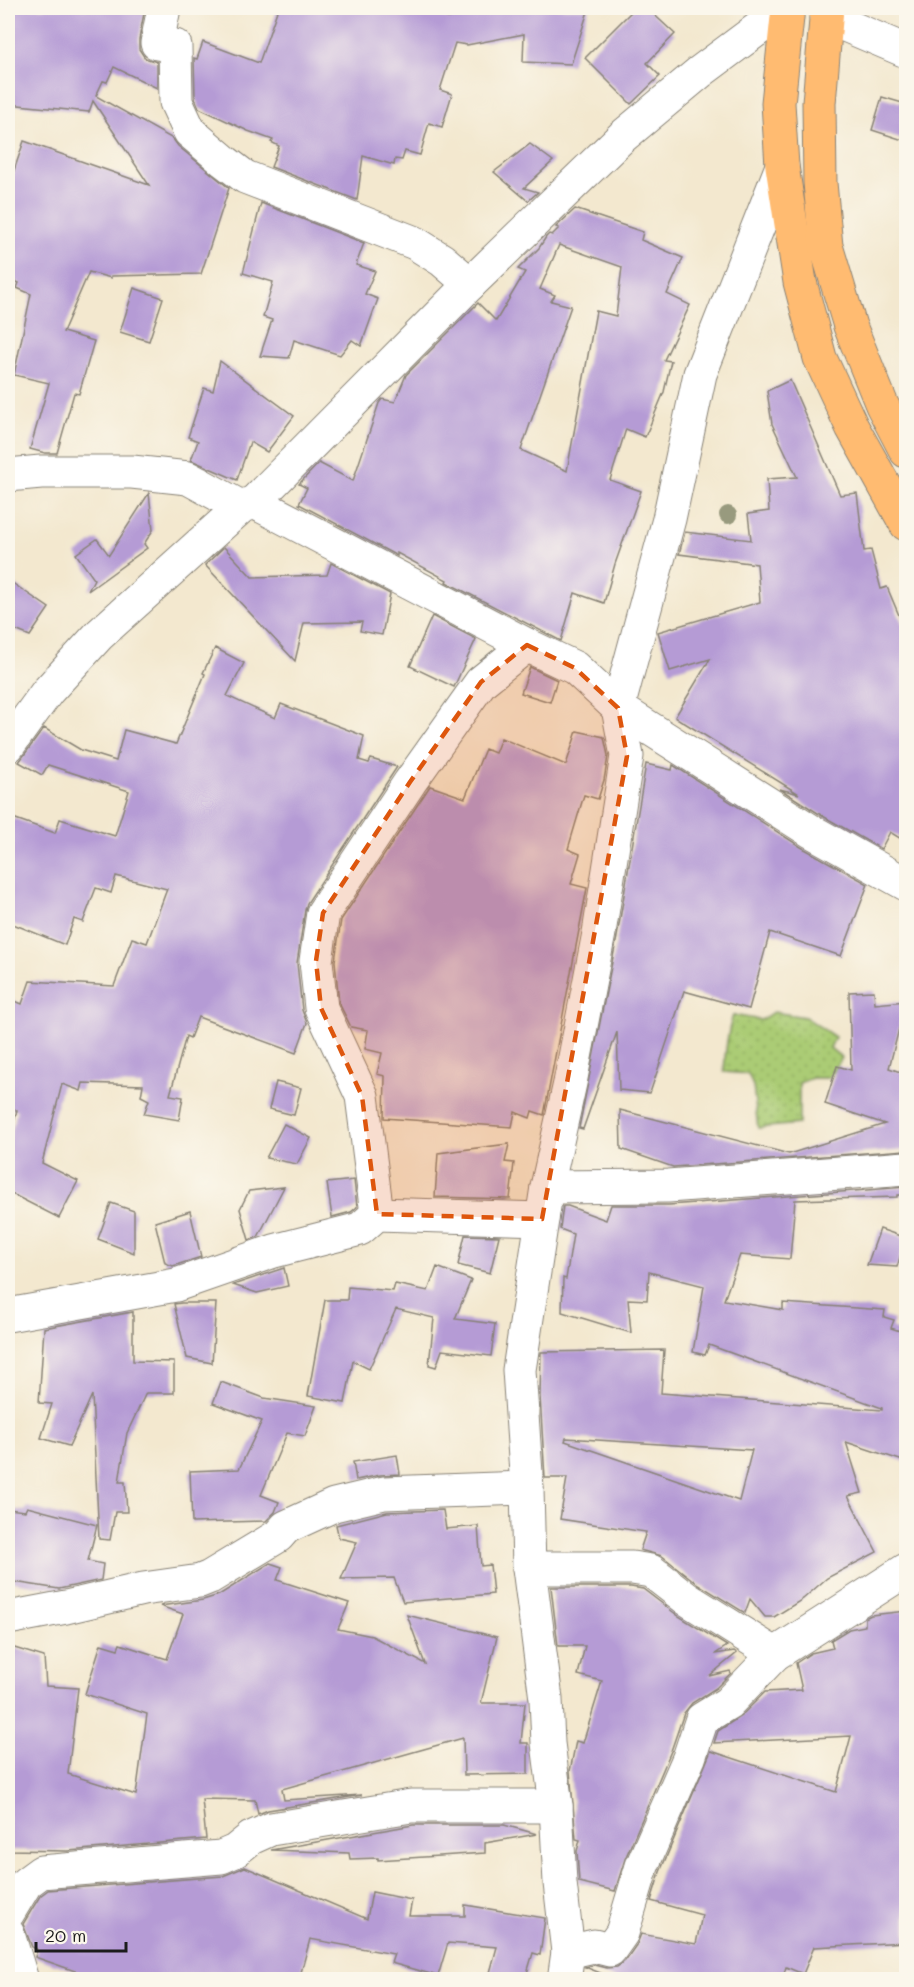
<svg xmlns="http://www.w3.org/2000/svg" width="914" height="1987" viewBox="0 0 914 1987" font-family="Mali,sans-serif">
	<defs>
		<pattern id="park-dots" width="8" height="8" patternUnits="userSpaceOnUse" patternTransform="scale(1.5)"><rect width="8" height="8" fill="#abcc75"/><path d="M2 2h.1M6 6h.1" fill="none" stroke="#93af65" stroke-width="1.8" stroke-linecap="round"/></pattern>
	</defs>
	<rect width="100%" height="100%" fill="#fbf7ec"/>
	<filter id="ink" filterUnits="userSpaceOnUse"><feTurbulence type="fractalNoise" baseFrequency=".0167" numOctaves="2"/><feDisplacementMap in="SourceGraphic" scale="12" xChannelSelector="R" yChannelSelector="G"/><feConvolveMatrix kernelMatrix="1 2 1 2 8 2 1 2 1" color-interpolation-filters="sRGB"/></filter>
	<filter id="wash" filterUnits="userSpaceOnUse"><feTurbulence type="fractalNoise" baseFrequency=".008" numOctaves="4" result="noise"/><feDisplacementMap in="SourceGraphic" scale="24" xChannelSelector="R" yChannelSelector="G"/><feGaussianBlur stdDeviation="1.35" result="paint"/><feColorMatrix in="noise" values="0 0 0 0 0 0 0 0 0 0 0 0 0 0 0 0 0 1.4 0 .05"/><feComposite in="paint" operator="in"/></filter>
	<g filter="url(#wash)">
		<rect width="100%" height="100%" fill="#f3e8cf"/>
		<path fill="url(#park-dots)" stroke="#647448" stroke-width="1.5" d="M773,1012L805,1017L835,1037L830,1048L842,1058L829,1078H812L799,1083V1124L758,1128L753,1086L748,1074L724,1072C725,1052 727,1034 733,1015L761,1020Z"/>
		<g id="blocks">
			<g fill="#b59bd5" fill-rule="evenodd">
				<path d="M8,8H145L139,39V49L145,58L157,62V88L114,67L107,82L103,81L96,96L173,139L178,146L229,188L201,274L111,276V278L89,272L63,332L94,341L79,394L74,393L57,453H45L30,449L49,383L14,375L31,294L17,288L19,283L8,278V188L24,141L149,185L93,101L89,112L8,104Z"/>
				<path d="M278,8H415L448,18L501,8H589L571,64L523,62L524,34L467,45L455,43L440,90L452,94L442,127L429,123L420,155L405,151L402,160L395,159L394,165L363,156L357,200L271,167L279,146L271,142L273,140L248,131L199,108L195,98L194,58L197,59L203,42L259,63Z"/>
				<path d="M635,8H647L675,34L647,63L660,76L631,104L585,58Z"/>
				<path d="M882,97L906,104V141L872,130Z"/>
				<path d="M530,144L553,161L524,188L538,192L528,201L494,172Z"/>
				<path d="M261,203L364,243L356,265L375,271L365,294L378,299L361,346L352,340L340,355L294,340L289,358L260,356L272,320L263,317L273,282L243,273Z"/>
				<path d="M575,209L643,232L641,240L683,258L667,294L690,305L664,360L671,361L664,392L645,437L626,429L610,480L641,491L615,564L604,603L575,593L561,641L446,582L447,580L397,553V556L299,504L307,488L299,484L319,463L353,481L379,403L382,399L395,402L406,375L478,303L496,321L525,272L518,269L539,248L546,237L549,234L552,235L559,228L556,227ZM559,245L622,267L616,316L596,311L567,471L521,450L571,306L551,301L555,295L540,289Z"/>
				<path d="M134,288L163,298L149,341L120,332Z"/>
				<path d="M220,361L294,416L267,452L250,442L237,480L191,460L198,441L188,437L204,388L213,391Z"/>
				<path d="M790,380L840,495L857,493L864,551L871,550L881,589L887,587L906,632V842L890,832L881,849L821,815L780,789L799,794L675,717L710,659L670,671L658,632L760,602L757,564L679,554L685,532L751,540L748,514L769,511L767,479L797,477L772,424L767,391Z"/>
				<path d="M149,493L153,530L144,544L147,548L88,591L94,579L76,554L97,539L109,555Z"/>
				<path d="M224,547L252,577L327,575L331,563L390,594L382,635L360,631L362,622L304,623L295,661L205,565Z"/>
				<path d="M8,580L49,608L30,636L8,627Z"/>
				<path d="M432,616L476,639L454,687L410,666Z"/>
				<path d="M215,648L244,663L227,696L275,718L281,704L364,736L359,760L369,763L371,759L397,767L307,903L305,910L297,963L302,1010L307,1023L296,1053L198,1017L190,1038L186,1036L170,1095L183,1097L179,1120L144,1114L149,1100L141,1096L143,1085L83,1083L81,1091L62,1084L42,1163L78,1181L59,1218L8,1192V1146L17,1110L8,1108V998L22,1004L30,981L114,986L132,938L147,943L167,889L116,876L111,893L96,888L83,922L74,919L65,945L8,922V833L13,818L55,833L60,819L115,836L129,791L48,765L42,775L19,762L44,728L81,750L116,761L124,730L176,744L205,674L203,673Z"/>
				<path d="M530,667L557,680L550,702L521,693Z"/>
				<path d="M577,731L604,737L608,756L604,780L598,799L584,795L568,849L580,854L571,884L587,888L544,1115L532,1111L530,1118L515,1112L512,1127L384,1118L385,1076L377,1074L382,1053L365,1049L368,1030L351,1027L339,1003L335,961L341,920L430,786L465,798L485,749L495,753L501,738L566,765Z"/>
				<path d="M646,764L672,770L673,765L801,847L868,884L841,956L770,932L749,1009L684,991L650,1093L619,1090L617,1032L583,1129L579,1128L617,937Z"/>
				<path d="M874,991L875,1004L906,1001L889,1068L906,1074V1150L673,1167L621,1149L620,1110L789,1154L885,1124L825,1104L837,1066L851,1070L849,992Z"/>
				<path d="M276,1082L301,1088L294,1115L269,1109Z"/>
				<path d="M284,1124L311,1138L297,1164L266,1158Z"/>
				<path d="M509,1144L505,1162L514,1163L510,1199L435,1197L438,1153Z"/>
				<path d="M354,1180L357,1207L351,1212L332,1217L327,1183Z"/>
				<path d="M284,1187L258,1237L249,1240L240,1209L249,1191Z"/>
				<path d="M906,1187V1195H897V1197L795,1200L790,1259L740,1255L724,1300L783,1310V1303L885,1310L884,1317L894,1320L891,1328L906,1333V1462L846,1442L862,1493L848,1496L877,1552L827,1578L803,1599L774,1617H765L750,1599L745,1613L698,1584L662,1556L640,1550L646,1532L560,1519L567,1478H545L540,1396L541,1352L664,1350L661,1393L882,1410V1408L709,1345L705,1355L693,1352L704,1286L649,1272L647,1300L628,1299L631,1333L562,1312L563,1278L566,1279L573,1234L560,1229L563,1206H568L606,1220L611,1205H669ZM566,1438L752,1450L739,1501L565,1441Z"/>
				<path d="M111,1203L134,1211V1253L98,1239Z"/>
				<path d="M190,1211L201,1257L173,1266L165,1263L155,1222Z"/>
				<path d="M880,1229L906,1238L897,1267L867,1265Z"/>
				<path d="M465,1235L499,1236L490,1273L458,1265Z"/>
				<path d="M437,1267L471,1280L455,1319L495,1324L491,1356L442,1350L436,1367L429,1365L434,1318L396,1309L369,1369L353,1361L345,1403L308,1396L325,1300H347L348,1287L393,1291L395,1284L428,1291Z"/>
				<path d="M284,1268L288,1286L257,1293L233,1285Z"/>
				<path d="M182,1303H216L212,1363L187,1358L174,1304Z"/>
				<path d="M133,1312V1361L174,1362V1393H146L127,1433L119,1482H125L127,1512H115L110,1540L99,1539L92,1395L69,1446L41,1438L52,1404L39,1403L44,1328Z"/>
				<path d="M221,1382L264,1398L316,1406L305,1436L287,1433L261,1495L279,1502L275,1512L266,1521L192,1523L190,1471L239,1469L262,1421L213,1403Z"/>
				<path d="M397,1455L400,1474L380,1475L356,1480L353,1462Z"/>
				<path d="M27,1507L97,1525L88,1561L103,1564L101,1580L59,1589L8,1581V1509L25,1511Z"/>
				<path d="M443,1510L446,1529L478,1526L481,1566L490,1565L493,1594L403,1602L394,1578L341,1579L357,1542L339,1538L336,1525L387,1512Z"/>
				<path d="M270,1563L282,1567L277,1580L349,1603L338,1629L372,1636L425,1664L407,1615L497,1637L481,1703H525L521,1743H528V1774L464,1775L463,1738L282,1789L284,1800L362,1795L268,1810L258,1814L255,1800L202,1799L206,1839L68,1851L8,1850V1646L44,1657L46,1686L78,1688L68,1774L136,1795L147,1714L85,1694L101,1644L118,1649L120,1644L167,1659L183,1614L160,1606L203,1600L219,1595Z"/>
				<path d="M551,1587H631L643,1589L677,1615L727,1646L715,1654L734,1651L737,1653L709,1676L730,1671L731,1673L716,1688L692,1703L684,1713L671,1751L625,1859L615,1891L579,1882L577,1851L580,1840L576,1839L570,1771L576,1741L583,1743L602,1681L578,1675L585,1646H558Z"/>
				<path d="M906,1611V1942L814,1947L803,1974L786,1967L782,1980H713L691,1973L688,1980H618L585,1967L594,1965L606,1968L617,1967L625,1961L637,1944L641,1934L696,1944L702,1915L651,1901L660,1872L711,1751L836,1792L851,1736L714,1743L718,1731L741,1716L765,1692L802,1690L796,1663L811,1653L833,1648L831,1640L849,1629L865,1626V1618L871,1615Z"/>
				<path d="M413,1825H504L537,1834L485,1843V1853L378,1860V1858L350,1859L349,1853L271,1850Z"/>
				<path d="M245,1867L367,1919L372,1892L412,1900L409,1916H465V1905L545,1918L540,1955L533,1953L525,1980H488L497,1947L448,1943L438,1976L391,1963L394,1954L310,1939L299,1980H77L78,1972L35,1957L37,1949L32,1947L23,1924L40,1896L48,1890L223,1876Z"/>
			</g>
		</g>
	</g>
	<g filter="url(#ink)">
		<use href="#blocks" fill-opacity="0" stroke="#888276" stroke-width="1.5"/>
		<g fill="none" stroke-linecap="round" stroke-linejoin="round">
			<defs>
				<g id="minor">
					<path d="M164,8L157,43L175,46L176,102L190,132L224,161L245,177L415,243L442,260L470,284"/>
					<path d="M826,17L906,51"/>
					<path d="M8,475L41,472H132L188,478L241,507"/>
					<path d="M254,502L527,645L575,668L618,708L811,831L906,884"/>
					<path d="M8,746L47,692L99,635L241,507L254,502L470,284L622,137L700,72L786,8"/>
					<path d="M547,1187L668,1186L906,1168"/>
					<path d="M377,1214L362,1096L321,1008L316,961L323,913L410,782L481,682L527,645"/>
					<path d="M8,1315L176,1285L274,1251L360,1229L377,1214L542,1219"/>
					<path d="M529,1568H632L651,1571L687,1599L775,1654"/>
					<path d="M8,1618L66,1607L143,1589L200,1581L210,1577L278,1536L286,1527L334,1505L384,1493L527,1488"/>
					<path d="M8,1913L26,1883L41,1872L221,1857L235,1851L251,1838L271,1829L411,1806H556"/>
					<path d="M8,1934L22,1980"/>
					<path d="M568,1952L594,1946L610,1950L622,1933L642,1866L689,1758L702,1719L728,1703L775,1654L906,1570"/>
					<path d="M564,1980L568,1952L560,1883L556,1806L548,1743L546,1699L529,1568L527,1488L519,1370L547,1187L570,1083L599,933L627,756L618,708L669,519L700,374L782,166"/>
				</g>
				<g id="major">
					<path d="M788,8L778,103L782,166L800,282L820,358L852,427L906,524"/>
					<path d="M827,8L819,103L820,183L826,246L850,326L882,405L906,451"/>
				</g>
			</defs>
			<use href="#minor" stroke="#888276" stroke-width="35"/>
			<use href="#major" stroke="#888276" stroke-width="35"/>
			<use href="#minor" stroke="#fff" stroke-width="33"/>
			<use href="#major" stroke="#ffbb71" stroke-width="33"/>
		</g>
		<circle fill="#989a7e" cx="728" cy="515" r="9"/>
	</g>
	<path fill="#de560d" fill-opacity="0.2" stroke="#de560d" stroke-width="4.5" stroke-dasharray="12 8" stroke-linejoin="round" d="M527,645L575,668L618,708L627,756L542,1219L377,1214L362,1096L321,1008L316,961L323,913L410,782L481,682Z"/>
	<rect width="914" height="1987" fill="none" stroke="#fbf7ec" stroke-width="30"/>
	<path d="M36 1942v9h90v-9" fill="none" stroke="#1c1c1c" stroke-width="3"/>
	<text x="45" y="1942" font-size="18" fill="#1c1c1c" stroke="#fbf7ec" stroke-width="4.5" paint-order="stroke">20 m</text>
</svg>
